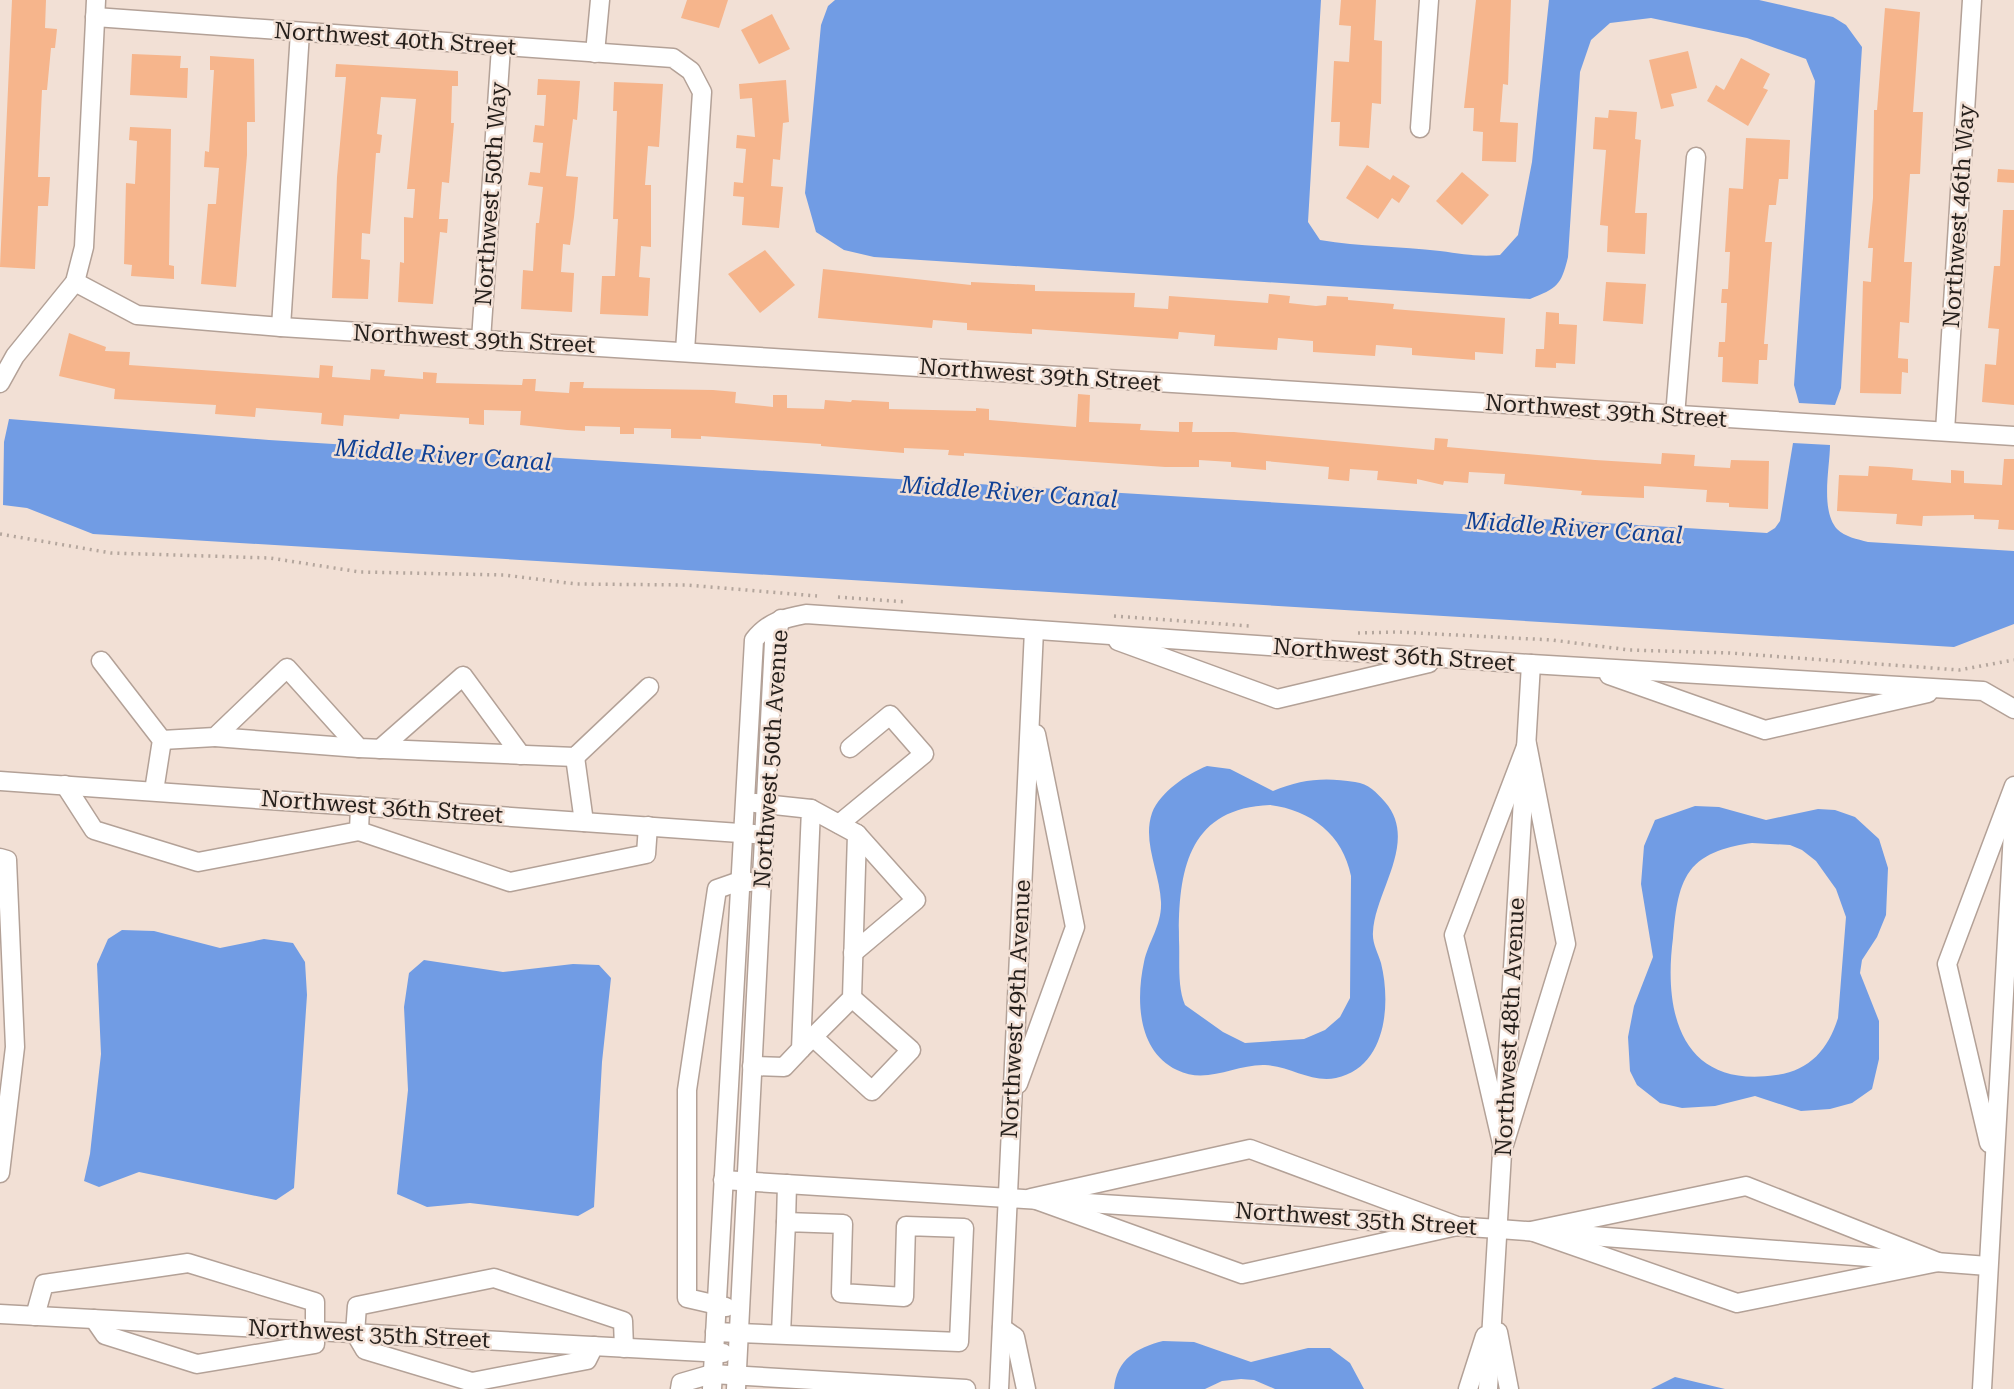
<svg xmlns="http://www.w3.org/2000/svg" width="2014" height="1389" viewBox="0 0 2014 1389" font-family="'Roboto Serif',serif">
	<rect width="100%" height="100%" fill="#f2e0d5"/>
	<g fill="#719ce4" fill-rule="evenodd">
		<path d="M835,0H1321L1308,222L1320,240C1360,247 1400,246 1440,251C1462,254 1479,257 1500,255L1518,235L1532,162L1549,0H1759L1833,17L1846,25L1862,47L1841,388L1835,405L1799,403L1794,385L1815,81L1806,59L1747,38L1651,18L1610,23L1591,40L1580,72L1568,257C1561,286 1557,288 1530,299L874,257L844,250L816,232L805,193L821,25L828,6Z"/>
		<path d="M9,419L269,440L1767,533L1775,528L1780,521L1793,443L1830,445C1830,467 1820,510 1837,529C1845,537 1857,539 1868,542L2014,551V624L1954,647L93,534L27,508L3,505L4,442Z"/>
		<path d="M1207,766L1230,769L1273,791C1301,779 1325,777 1355,782C1369,784 1376,792 1385,802C1419,841 1375,891 1373,932C1372,943 1378,953 1381,963C1391,1003 1387,1067 1336,1078C1311,1083 1290,1066 1265,1065C1235,1064 1207,1085 1177,1070C1137,1051 1136,999 1144,962C1149,940 1162,925 1161,902C1160,873 1142,842 1152,813C1160,792 1187,774 1207,766ZM1270,805C1311,810 1343,835 1351,876L1350,998L1340,1017L1325,1030L1304,1039L1245,1043L1223,1032L1185,1005C1177,986 1180,960 1179,940C1178,871 1188,808 1270,805Z"/>
		<path d="M1695,806L1719,807L1766,820L1818,809L1835,810L1855,817L1879,839L1888,868L1886,915L1877,937L1862,960L1860,973L1879,1021V1059L1872,1089L1852,1103L1830,1109L1801,1111L1755,1096L1715,1106L1682,1108L1660,1103L1637,1085L1630,1071L1628,1037L1634,1006L1653,957L1641,884L1644,846L1655,820ZM1752,843L1790,845L1802,850L1816,861L1836,889L1846,917L1838,1018C1828,1050 1809,1071 1776,1075C1682,1089 1663,1014 1673,938C1675,917 1677,888 1690,871C1704,852 1730,846 1752,843Z"/>
		<path d="M122,930L154,931L220,948L264,939L293,943L305,962L307,995L294,1188L276,1200L139,1172L99,1187L84,1181L90,1154L101,1054L97,964L108,939Z"/>
		<path d="M424,960L503,972L573,964L599,965L611,978L602,1062L594,1207L578,1216L470,1203L427,1207L397,1194L408,1090L404,1007L409,973Z"/>
		<path d="M1163,1341L1194,1342L1251,1362L1308,1348H1330L1350,1363L1364,1389H1275L1254,1380L1241,1379L1222,1381L1205,1389H1114C1117,1359 1136,1348 1163,1341Z"/>
		<path d="M1675,1377L1725,1389H1651Z"/>
	</g>
	<g fill="#f6b58c">
		<path d="M12,0H46L45,28L57,29L55,48H51L47,90H42L38,177H50L48,206H38L35,269L0,267Z"/>
		<path d="M687,0H728L719,28L681,18Z"/>
		<path d="M1341,0H1376L1374,40L1382,41L1381,104L1372,103L1369,148L1339,146L1340,122H1331L1334,61L1349,62L1351,26L1339,25Z"/>
		<path d="M1476,0H1511L1508,85L1503,84L1500,122L1518,123L1516,162L1482,161L1483,132L1473,131L1474,108H1464Z"/>
		<path d="M1885,8L1920,12L1913,112H1923L1920,174H1910L1904,262H1912L1909,323L1900,322L1898,358L1908,359V373L1902,372L1901,394L1860,393L1863,281L1871,282L1873,248H1868L1873,198L1874,110H1877Z"/>
		<path d="M772,14L790,49L759,64L741,30Z"/>
		<path d="M1688,51L1697,88L1671,94L1674,106L1661,109L1649,60Z"/>
		<path d="M132,54L181,56L180,68H188L187,98L130,95Z"/>
		<path d="M210,56L254,59L255,122H247V155L236,287L201,284L208,204H216L219,168L204,167L205,151L209,152L214,70H210Z"/>
		<path d="M1741,58L1770,74L1763,88L1768,90L1748,126L1707,101L1716,85L1724,90Z"/>
		<path d="M336,64L458,71V86H452L451,123H454L449,183L442,182L439,219H448L447,233L440,232L433,304L398,302L400,262L404,263V217L413,218L415,189H407L416,99L381,97L377,134L382,135L380,153H376L370,234L362,233L361,259L370,260L368,299L332,298L337,177L346,77H335Z"/>
		<path d="M538,79L580,81L577,120L573,119L566,176L578,177L574,217L570,245L563,244L561,272L574,273L572,312L521,309L523,270L533,271L536,223H539L543,187L528,185L530,172L540,173L543,143L533,142L535,125L544,126L546,95H537Z"/>
		<path d="M786,80L789,122L783,123L780,160L773,159L771,186L783,187L779,228L742,225L744,197L733,196L734,182L743,183L746,149L736,148L737,135L755,137L752,98L740,99L739,84Z"/>
		<path d="M614,82L663,84L659,147L648,146L645,185H651V247L641,246L639,277L650,278L648,316L600,314L602,276H615L618,219H613L617,111H613Z"/>
		<path d="M1609,110L1637,112L1635,139L1641,140L1635,213H1647L1645,254L1607,252L1608,226L1600,225L1606,150L1593,149L1595,117L1608,118Z"/>
		<path d="M130,127L171,129L169,265L174,266V279L131,276L132,265L124,264L126,183L135,184L137,141L129,140Z"/>
		<path d="M1746,138L1790,140L1788,179H1779L1776,205H1769L1765,242H1772L1764,344H1768L1767,360H1759L1758,384L1722,382L1723,357H1718L1719,342H1725L1727,303H1721L1722,289H1728L1730,252H1725L1729,188L1743,189Z"/>
		<path d="M1367,165L1390,180L1393,175L1410,186L1399,203L1392,198L1378,219L1346,198Z"/>
		<path d="M1998,169L2014,170V183L1997,182Z"/>
		<path d="M1462,172L1489,195L1462,225L1436,201Z"/>
		<path d="M2003,210H2014V405L1982,402L1985,364L1996,365L1999,329L1988,328L1994,266H2000Z"/>
		<path d="M765,250L795,285L760,313L728,274Z"/>
		<path d="M823,269L971,285V282L1035,285V291L1135,293L1134,307L1168,309L1169,296L1268,303L1269,294L1290,296L1289,303L1316,306L1326,305L1327,296L1348,297V300L1394,304L1393,309L1505,318L1503,354L1475,352V360L1412,355V348L1376,345L1375,356L1313,352V341L1278,338L1277,350L1214,346L1215,335L1179,332L1178,339L1032,329V334L967,330V323L933,320L932,328L818,318Z"/>
		<path d="M1606,282L1646,284L1643,324L1603,321Z"/>
		<path d="M1546,312L1559,313V324L1577,325L1575,364L1556,363V368L1535,367L1536,349H1544Z"/>
		<path d="M69,333L106,347L105,351L130,352L129,365L319,378L320,365L333,366L332,377L370,380L371,369L385,370L384,376L423,379V372L437,373L436,383L522,385L523,379H536L535,391L569,393L570,382H584L583,388L713,390L736,392L735,403L773,407V395H787V408L824,409L825,400L851,402L852,400L889,402V409L976,411V408L989,409V420L1076,427L1078,394L1090,395L1089,422L1141,424L1140,430L1179,432V422H1193L1192,432H1234L1434,450L1435,438L1448,439L1447,447L1595,460L1661,464L1662,453L1695,455L1694,466L1730,468L1731,460L1769,461L1768,509L1729,507V503L1706,502L1707,490L1644,486V498L1581,495L1582,491L1504,484L1505,474L1469,472L1468,483L1444,481L1443,485L1417,479V484L1377,480L1378,471L1350,469L1349,481L1328,479L1329,467L1266,461V470L1231,467V462L1199,460V467H1165L964,453V456L948,455L949,450L904,448V453L821,446V444L701,436V439L671,438V429L634,428V434H620V427L585,426V431L567,430L520,425L521,411L484,410V425L469,424V418L400,414L399,419L344,415L343,426L321,424L322,413L256,408L255,417L215,414L216,405L114,399L115,389L59,376Z"/>
		<path d="M2004,459H2014V530L1998,529L1999,520L1974,519V515L1923,516L1922,526L1896,524L1897,514L1837,511L1839,475L1868,476L1869,466L1889,467L1913,469L1912,480L1951,483V470L1964,471V483L2002,485Z"/>
	</g>
	<g fill="none" stroke-linecap="round" stroke-linejoin="round">
		<defs>
			<g id="minor">
				<path d="M95,17L673,58L691,71L702,92L685,351"/>
				<path d="M595,53L600,0"/>
				<path d="M1420,128L1429,0"/>
				<path d="M75,282L137,315L281,327L2014,436"/>
				<path d="M281,327L300,32"/>
				<path d="M481,340L501,47"/>
				<path d="M0,383L15,356L75,282L84,247L96,0"/>
				<path d="M1675,416L1696,157"/>
				<path d="M1945,431L1972,0"/>
				<path d="M1118,641L1277,699L1429,663"/>
				<path d="M101,661L162,740L154,791"/>
				<path d="M1609,675L1765,730L1928,693"/>
				<path d="M215,737L359,748"/>
				<path d="M162,740L215,737L287,668L359,748L575,757L649,687"/>
				<path d="M1527,744L1566,944L1503,1148L1454,935Z"/>
				<path d="M380,749L463,676L521,755"/>
				<path d="M575,757L584,822"/>
				<path d="M0,781L754,834"/>
				<path d="M65,785L94,830L198,862L359,831L360,806"/>
				<path d="M839,824L924,754L890,715L850,748"/>
				<path d="M359,831L510,882L646,854L648,826"/>
				<path d="M0,858L7,860L15,1047L0,1173"/>
				<path d="M853,953L916,900L857,834"/>
				<path d="M813,1037L872,1091L911,1050L852,998"/>
				<path d="M801,1049L852,998L857,834L811,809"/>
				<path d="M752,1066L784,1067L801,1049L811,809L755,803"/>
				<path d="M1018,1084L1075,927L1036,734"/>
				<path d="M1989,1143L1947,964L2014,786"/>
				<path d="M1250,1149L1457,1226L1242,1274L1031,1198Z"/>
				<path d="M723,1180L1499,1229L1988,1266"/>
				<path d="M1746,1186L1938,1262L1737,1303L1531,1231Z"/>
				<path d="M786,1222L787,1184"/>
				<path d="M726,1307L687,1298V1090L717,889L740,881L750,882"/>
				<path d="M0,1314L723,1353"/>
				<path d="M35,1316L44,1284L188,1263L315,1302V1344L197,1364L105,1335L94,1319"/>
				<path d="M1002,1328L1015,1337L1026,1389"/>
				<path d="M715,1332L739,1333L959,1342L964,1228L906,1226L904,1297L841,1293L843,1224L786,1222L781,1334"/>
				<path d="M1498,1332L1509,1389"/>
				<path d="M594,1346L587,1360L472,1382L365,1350L355,1333L357,1306L494,1278L623,1321L624,1348"/>
				<path d="M680,1389L681,1383L712,1374L966,1389"/>
				<path d="M712,1389L754,640C768,622 784,618 806,614L1531,664L1983,691L2014,709"/>
				<path d="M736,1389L774,642L781,619"/>
				<path d="M999,1389L1034,630"/>
				<path d="M1468,1389L1485,1336"/>
				<path d="M1488,1389L1531,664"/>
				<path d="M1982,1389L2014,814"/>
			</g>
		</defs>
		<use href="#minor" stroke="#b3a197" stroke-width="21"/>
		<g stroke="#b4a69d" stroke-width="3.5" stroke-dasharray="2 5" stroke-linecap="butt">
			<path d="M0,534L111,553L270,558L360,572L504,575L576,584L687,585L817,596"/>
			<path d="M838,597L907,602"/>
			<path d="M1114,616L1250,626"/>
			<path d="M1358,633L1398,632L1552,640L1629,650L1730,653L1959,670L2014,660"/>
		</g>
		<use href="#minor" stroke="#fff" stroke-width="18"/>
	</g>
	<g text-anchor="middle" dominant-baseline="central" stroke-width="5" stroke-linejoin="round" paint-order="stroke">
		<g font-size="23" fill="#251f1b" stroke="#f2e0d5">
			<text transform="translate(395 39) rotate(4)">Northwest 40th Street</text>
			<text transform="translate(491 194) rotate(-86)">Northwest 50th Way</text>
			<text transform="translate(1959 216) rotate(-86)">Northwest 46th Way</text>
			<text transform="translate(474 339) rotate(3)">Northwest 39th Street</text>
			<text transform="translate(1040 375) rotate(4)">Northwest 39th Street</text>
			<text transform="translate(1606 411) rotate(4)">Northwest 39th Street</text>
			<text transform="translate(1394 655) rotate(4)">Northwest 36th Street</text>
			<text transform="translate(771 759) rotate(-86)">Northwest 50th Avenue</text>
			<text transform="translate(382 807) rotate(4)">Northwest 36th Street</text>
			<text transform="translate(1016 1009) rotate(-87)">Northwest 49th Avenue</text>
			<text transform="translate(1510 1027) rotate(-87)">Northwest 48th Avenue</text>
			<text transform="translate(1356 1219) rotate(4)">Northwest 35th Street</text>
			<text transform="translate(369 1334) rotate(3)">Northwest 35th Street</text>
		</g>
		<g font-size="24" font-style="italic" fill="#104195" stroke="#f2e0d5">
			<text transform="translate(443 455) rotate(4)">Middle River Canal</text>
			<text transform="translate(1009 492) rotate(4)">Middle River Canal</text>
			<text transform="translate(1574 528) rotate(4)">Middle River Canal</text>
		</g>
	</g>
</svg>
